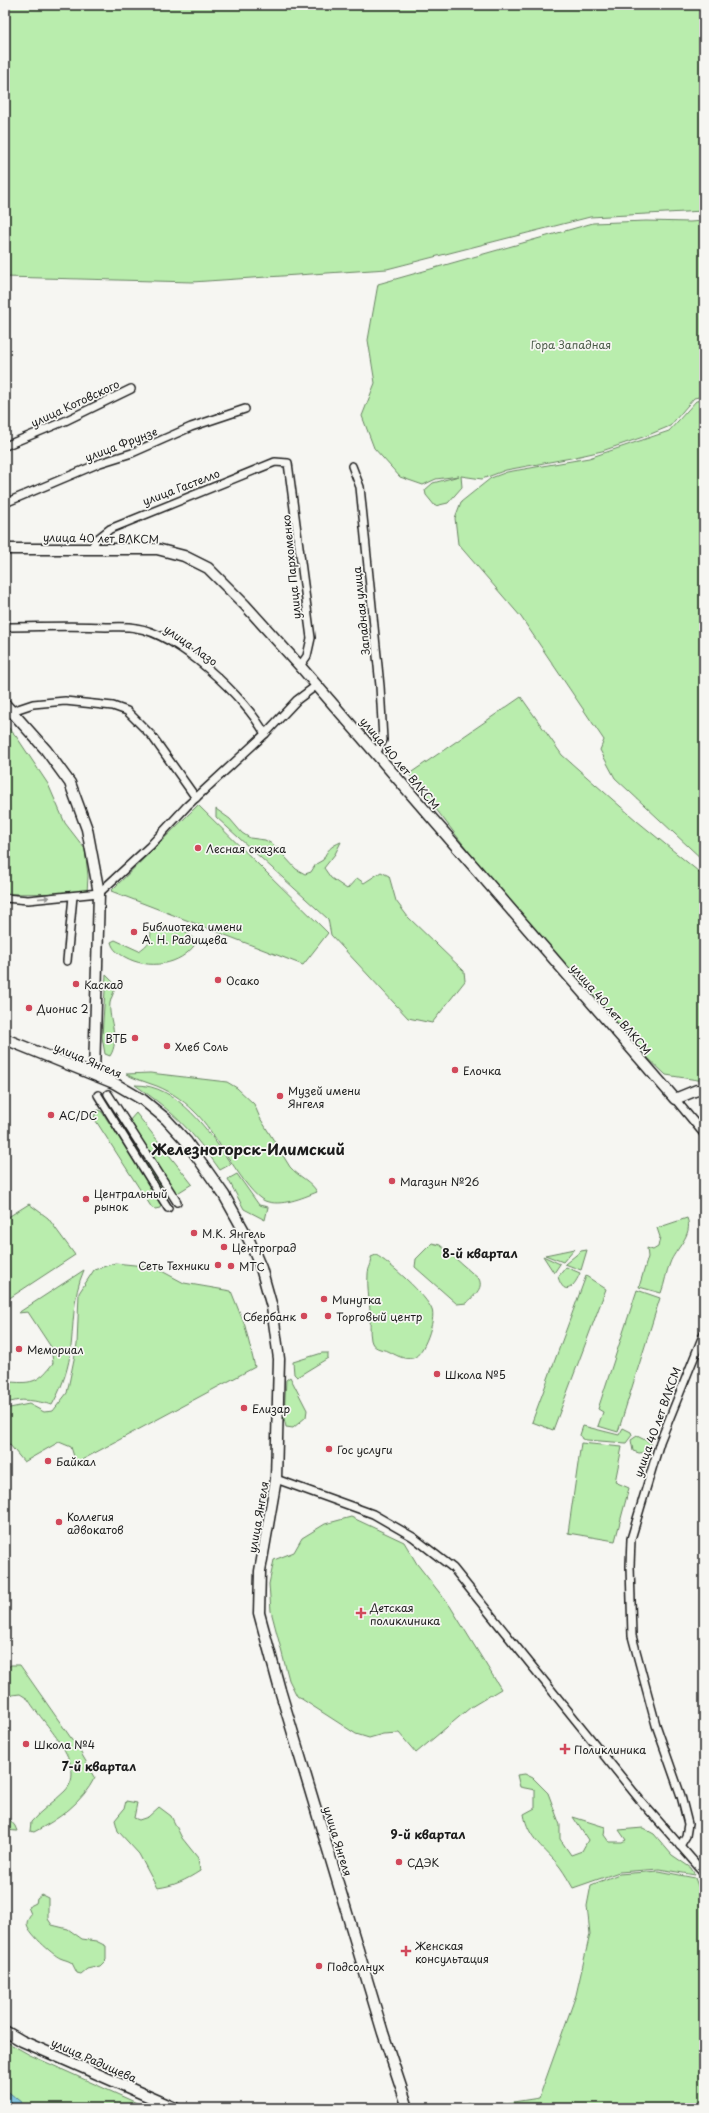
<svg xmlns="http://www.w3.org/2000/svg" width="709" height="2113" viewBox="0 0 709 2113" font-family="'Playpen Sans',sans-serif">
	<rect width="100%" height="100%" fill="#f6f6f2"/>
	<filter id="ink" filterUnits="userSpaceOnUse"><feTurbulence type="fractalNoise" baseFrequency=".025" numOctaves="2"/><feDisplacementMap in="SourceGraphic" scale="8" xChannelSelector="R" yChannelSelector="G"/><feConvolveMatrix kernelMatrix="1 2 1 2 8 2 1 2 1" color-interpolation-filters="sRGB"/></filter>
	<g filter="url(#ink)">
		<g fill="#b9edad" stroke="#6a8464">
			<path d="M5,5H704V211L590,217L387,269L192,282L5,277Z"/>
			<path d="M646,221L690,222L704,221V396L694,398L670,426L646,436L602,451L571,458L506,470L482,479L461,476L462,487L448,503L435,506L426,495L425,490L433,483L459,476L436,479L423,485L400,477L374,448L362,416L375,383L368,340L378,284L593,223Z"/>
			<path d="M704,400V861L615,778L600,750L604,740L521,617L458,544L455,518L461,502L491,478L507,472L589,458L669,431L696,401Z"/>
			<path d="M521,697L562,755L637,821L704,876V1081L666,1075L647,1057L489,878L409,774Z"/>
			<path d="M5,724L16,736L48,784L65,823L85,849L88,876L87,893L5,894Z"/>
			<path d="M198,805L328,933L303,965L111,891Z"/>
			<path d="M216,809L230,819L242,833L250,838L265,840L274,845L296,869L305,874L311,872L316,864L323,860C327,850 331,846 341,842L335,854L324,868L331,878L347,889L357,878L364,883L381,872L389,876L396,901L408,917L464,971L465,981L432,1023L408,1018L331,935L328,919L216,817Z"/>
			<path d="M162,925C177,928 188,929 196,943C181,966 148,970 125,957C118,953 113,950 111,942L115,940L139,951C142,949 147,945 149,942C153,933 147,927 162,925Z"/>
			<path d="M106,975L116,985C115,991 111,997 110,1003C108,1021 121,1039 110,1056L105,1054L102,1037Z"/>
			<path d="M150,1073L227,1082L237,1088L254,1104L260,1118L290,1167C299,1177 311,1181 317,1192C302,1198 281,1207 265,1201C245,1193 215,1130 194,1111C182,1099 167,1089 151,1084C141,1080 134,1079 126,1074Z"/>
			<path d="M135,1085C178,1084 210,1133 231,1164L220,1170C193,1132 174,1112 135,1085Z"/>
			<path d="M99,1110L102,1112L162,1202L160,1208L155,1209L152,1208L94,1118L96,1111Z"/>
			<path d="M136,1113L192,1184L176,1194L129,1121Z"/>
			<path d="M120,1120L140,1152L137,1153L117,1122Z"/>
			<path d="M146,1161L169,1197L166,1199L142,1163Z"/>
			<path d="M237,1174L259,1205L268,1207L265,1220L244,1209L228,1179Z"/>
			<path d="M29,1204L48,1218L75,1255L5,1301V1219Z"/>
			<path d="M687,1218C694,1235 675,1249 670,1263C666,1272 665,1283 661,1293L639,1287L648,1257L647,1248L653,1250L658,1247L660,1237L657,1228Z"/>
			<path d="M432,1243L440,1245L479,1279C484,1289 473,1296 467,1303L457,1304L415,1267L416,1259Z"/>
			<path d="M574,1249L563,1262L545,1255Z"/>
			<path d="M587,1250L581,1270L565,1264L581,1251Z"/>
			<path d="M376,1255C389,1262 427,1296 432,1310C436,1319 424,1355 413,1358C403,1360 396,1355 388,1351C381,1349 373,1349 371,1340C369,1331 371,1320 370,1310C369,1298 367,1287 368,1274C368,1267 373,1264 371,1257Z"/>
			<path d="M543,1256L560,1264L554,1273Z"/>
			<path d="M115,1263L154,1267L184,1283L231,1291L245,1326L255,1367L76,1463L71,1447L59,1442L24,1462L5,1439V1409L29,1404L44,1412L53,1411L67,1393L77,1345L79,1293L94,1270Z"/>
			<path d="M566,1267L580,1273C575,1285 565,1299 558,1277Z"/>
			<path d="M84,1270C72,1297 74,1326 70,1355C67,1373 61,1389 52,1405C37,1401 20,1397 5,1404V1374L11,1382C33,1384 40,1381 53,1363L51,1347L28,1312L18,1313Z"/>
			<path d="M586,1276L606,1289L553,1430L532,1422Z"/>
			<path d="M637,1290L660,1298L618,1432L598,1426L603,1412L598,1409Z"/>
			<path d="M322,1353H328V1358L297,1377L294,1374L293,1362Z"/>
			<path d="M290,1377L307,1410L306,1417L293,1428L286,1427L284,1418L286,1380Z"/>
			<path d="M583,1426L619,1435L623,1428L631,1432L632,1435L626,1443L587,1440L582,1439L580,1435Z"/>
			<path d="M637,1436L651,1443V1448L648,1452L639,1453L633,1451L631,1440Z"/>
			<path d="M581,1443L622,1447L615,1482L629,1488L615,1541L568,1533Z"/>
			<path d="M351,1517L404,1542L417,1564L450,1606L501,1689L471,1707L416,1753L399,1733L383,1734L369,1738L356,1734L297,1696L289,1680L271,1611L269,1584L274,1560L294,1552L302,1538L325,1524Z"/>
			<path d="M11,1665H20L78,1748L95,1777C82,1803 59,1819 34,1832L30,1831L31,1822C41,1810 54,1802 65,1791C90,1765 41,1722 28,1699L20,1694L12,1695L5,1699V1669Z"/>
			<path d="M525,1774L533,1778L548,1793L560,1825V1839L571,1855L582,1851L588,1840L573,1817L605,1827L604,1835L609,1842H622L626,1840L619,1830L643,1828L654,1834L672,1855L691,1868L695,1875L659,1869L619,1872L573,1888C569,1881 565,1874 560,1867C545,1848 528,1839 524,1814L535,1808V1790L520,1787L517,1775Z"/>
			<path d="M126,1801L137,1803L134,1818L139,1820L148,1817L159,1807L171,1816L182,1838L198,1858L200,1871C186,1880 174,1886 157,1888L139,1854L118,1831L115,1820L124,1809Z"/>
			<path d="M5,1814L15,1826L17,1831L5,1830Z"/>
			<path d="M659,1871L695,1878L704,1902V2108H469L467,2103L494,2105L539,2098L576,1995L590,1934L587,1906L591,1885L619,1874Z"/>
			<path d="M42,1895L48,1898V1919L52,1925L68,1929L82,1939L96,1941L106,1946V1960L100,1966L87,1969L81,1974L77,1973L72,1963C68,1960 64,1960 60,1958C53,1955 26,1931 27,1923C27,1920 30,1917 31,1914L28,1907L36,1903L37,1899Z"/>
			<path d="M5,2041L30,2055L148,2108H5Z"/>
		</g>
		<path fill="#80c5e1" stroke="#588192" d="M5,2089L22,2103L24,2108H5Z"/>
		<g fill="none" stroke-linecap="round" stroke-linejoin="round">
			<defs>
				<g id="street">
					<path d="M5,446L65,421L131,389"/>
					<path d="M352,466L360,487L380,686L383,740L376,754"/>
					<path d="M5,503L100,463L132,453L191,427L245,409"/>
					<path d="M91,549L96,540L110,529L275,462L288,463L311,638L307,656L300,666"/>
					<path d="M5,627C39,627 72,625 106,627C116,627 126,626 136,628C178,634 246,698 265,734"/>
					<path d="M12,711L33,704L65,701L113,706L127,711L152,736L196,798"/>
					<path d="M5,898L28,900L99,893L150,846L187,806L265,734L297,700L317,685"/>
					<path d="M67,961L73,896"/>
					<path d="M108,1094L177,1202"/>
					<path d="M98,1095L168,1208"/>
					<path d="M675,1099L704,1134"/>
					<path d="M276,1479L373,1514L413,1537L453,1568L640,1800L704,1873"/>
					<path d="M680,1846L686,1836L688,1824L681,1796L656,1725L632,1636L630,1566L631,1539L660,1442L704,1333"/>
				</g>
				<g id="secondary">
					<path d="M5,549H157L184,556L208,568L245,605L300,666L675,1099L697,1090H704"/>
					<path d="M5,704L46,750L70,783L87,829L99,893L94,1074"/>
					<path d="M5,1039L114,1083L143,1100L166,1119L186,1141L224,1195L249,1240L261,1268L272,1307L279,1359L276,1479L260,1571L259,1613L280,1690L383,2033L408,2108"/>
					<path d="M5,2031L22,2041L175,2108"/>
				</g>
			</defs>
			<use href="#street" stroke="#1c1c1c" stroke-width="10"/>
			<use href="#secondary" stroke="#1c1c1c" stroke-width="13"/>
			<use href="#street" stroke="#f6f6f2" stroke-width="7"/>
			<use href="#secondary" stroke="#f6f6f2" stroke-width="10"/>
		</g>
		<defs><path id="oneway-solid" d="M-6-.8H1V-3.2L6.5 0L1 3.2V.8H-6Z"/></defs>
		<use fill="#949492" href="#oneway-solid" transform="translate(44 898) rotate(-5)"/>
	</g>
	<g fill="#d1495b" stroke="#f6f6f2" stroke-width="1.5">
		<circle cx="198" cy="848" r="4"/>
		<circle cx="134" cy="932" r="4"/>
		<circle cx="218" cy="980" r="4"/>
		<circle cx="76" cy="984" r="4"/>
		<circle cx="29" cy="1008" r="4"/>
		<circle cx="135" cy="1038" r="4"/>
		<circle cx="167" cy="1046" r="4"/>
		<circle cx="455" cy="1070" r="4"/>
		<circle cx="280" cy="1096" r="4"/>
		<circle cx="51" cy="1115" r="4"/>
		<circle cx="392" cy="1181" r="4"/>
		<circle cx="86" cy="1199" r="4"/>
		<circle cx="194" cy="1233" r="4"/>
		<circle cx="224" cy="1247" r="4"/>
		<circle cx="218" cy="1265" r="4"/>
		<circle cx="231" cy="1266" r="4"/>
		<circle cx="324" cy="1299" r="4"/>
		<circle cx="304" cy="1316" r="4"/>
		<circle cx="328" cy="1316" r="4"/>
		<circle cx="19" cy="1349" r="4"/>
		<circle cx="437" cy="1374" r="4"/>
		<circle cx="244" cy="1408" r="4"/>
		<circle cx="329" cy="1449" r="4"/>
		<circle cx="48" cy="1461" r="4"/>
		<circle cx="59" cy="1522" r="4"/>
		<path d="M359 1607h4v4h4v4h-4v4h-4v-4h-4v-4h4z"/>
		<circle cx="26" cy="1744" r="4"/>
		<path d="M563 1743h4v4h4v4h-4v4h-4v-4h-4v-4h4z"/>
		<circle cx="399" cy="1862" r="4"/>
		<path d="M404 1945h4v4h4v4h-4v4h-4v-4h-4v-4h4z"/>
		<circle cx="319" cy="1966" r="4"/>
	</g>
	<g text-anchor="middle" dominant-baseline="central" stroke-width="3.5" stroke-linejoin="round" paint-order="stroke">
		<g font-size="11" fill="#4b5b48" stroke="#f6f6f2">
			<text x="571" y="344">Гора Западная</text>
		</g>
		<g font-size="11" fill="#1c1c1c" stroke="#f6f6f2">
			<text transform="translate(75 403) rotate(-25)">улица Котовского</text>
			<text transform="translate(121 444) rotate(-21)">улица Фрунзе</text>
			<text transform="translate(181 487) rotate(-21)">улица Гастелло</text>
			<text transform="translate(101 538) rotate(1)">улица 40 лет ВЛКСМ</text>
			<text transform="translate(291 567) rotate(-96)">улица Пархоменко</text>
			<text transform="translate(361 611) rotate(-96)">Западная улица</text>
			<text transform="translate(191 645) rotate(35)">улица Лазо</text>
			<text transform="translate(400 763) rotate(50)">улица 40 лет ВЛКСМ</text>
			<text transform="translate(611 1009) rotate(49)">улица 40 лет ВЛКСМ</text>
			<text transform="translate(88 1060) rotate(23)">улица Янгеля</text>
			<text transform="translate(657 1422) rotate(-70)">улица 40 лет ВЛКСМ</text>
			<text transform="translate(258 1517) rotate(-80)">улица Янгеля</text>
			<text transform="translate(338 1841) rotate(73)">улица Янгеля</text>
			<text transform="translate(94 2060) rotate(24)">улица Радищева</text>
		</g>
		<g font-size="11" fill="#1c1c1c" stroke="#f6f6f2" text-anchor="start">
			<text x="206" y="848">Лесная сказка</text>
			<text x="142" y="926">Библиотека имени<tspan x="142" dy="13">А. Н. Радищева</tspan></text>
			<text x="226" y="980">Осако</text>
			<text x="84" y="984">Каскад</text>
			<text x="37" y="1008">Дионис 2</text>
			<text x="127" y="1038" text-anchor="end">ВТБ</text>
			<text x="175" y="1046">Хлеб Соль</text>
			<text x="463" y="1070">Елочка</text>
			<text x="288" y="1090">Музей имени<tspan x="288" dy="13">Янгеля</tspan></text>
			<text x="59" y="1115">AC/DC</text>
			<text x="400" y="1181">Магазин №26</text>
			<text x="94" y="1193">Центральный<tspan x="94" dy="13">рынок</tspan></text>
			<text x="202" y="1233">М.К. Янгель</text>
			<text x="232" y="1247">Центроград</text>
			<text x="210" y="1265" text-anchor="end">Сеть Техники</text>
			<text x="239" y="1266">МТС</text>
			<text x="332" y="1299">Минутка</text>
			<text x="296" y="1316" text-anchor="end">Сбербанк</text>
			<text x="336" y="1316">Торговый центр</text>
			<text x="27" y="1349">Мемориал</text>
			<text x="445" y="1374">Школа №5</text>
			<text x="252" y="1408">Елизар</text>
			<text x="337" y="1449">Гос услуги</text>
			<text x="56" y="1461">Байкал</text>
			<text x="67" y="1516">Коллегия<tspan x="67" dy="13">адвокатов</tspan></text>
			<text x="370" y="1607">Детская<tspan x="370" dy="13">поликлиника</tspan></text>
			<text x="34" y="1744">Школа №4</text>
			<text x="574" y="1749">Поликлиника</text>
			<text x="407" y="1862">СДЭК</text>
			<text x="415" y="1945">Женская<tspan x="415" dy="13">консультация</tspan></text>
			<text x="327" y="1966">Подсолнух</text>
		</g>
		<g font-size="12" font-weight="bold" fill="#1c1c1c" stroke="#f6f6f2">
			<text x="480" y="1253">8-й квартал</text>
			<text x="99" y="1766">7-й квартал</text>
			<text x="428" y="1834">9-й квартал</text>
		</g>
		<g font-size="15" font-weight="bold" fill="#1c1c1c" stroke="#f6f6f2">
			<text x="248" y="1148">Железногорск-Илимский</text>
		</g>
	</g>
	<rect width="709" height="2113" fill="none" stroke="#f6f6f2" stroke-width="20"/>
	<rect x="10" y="10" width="689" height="2093" fill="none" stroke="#1c1c1c" stroke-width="1.5" filter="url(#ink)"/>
</svg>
